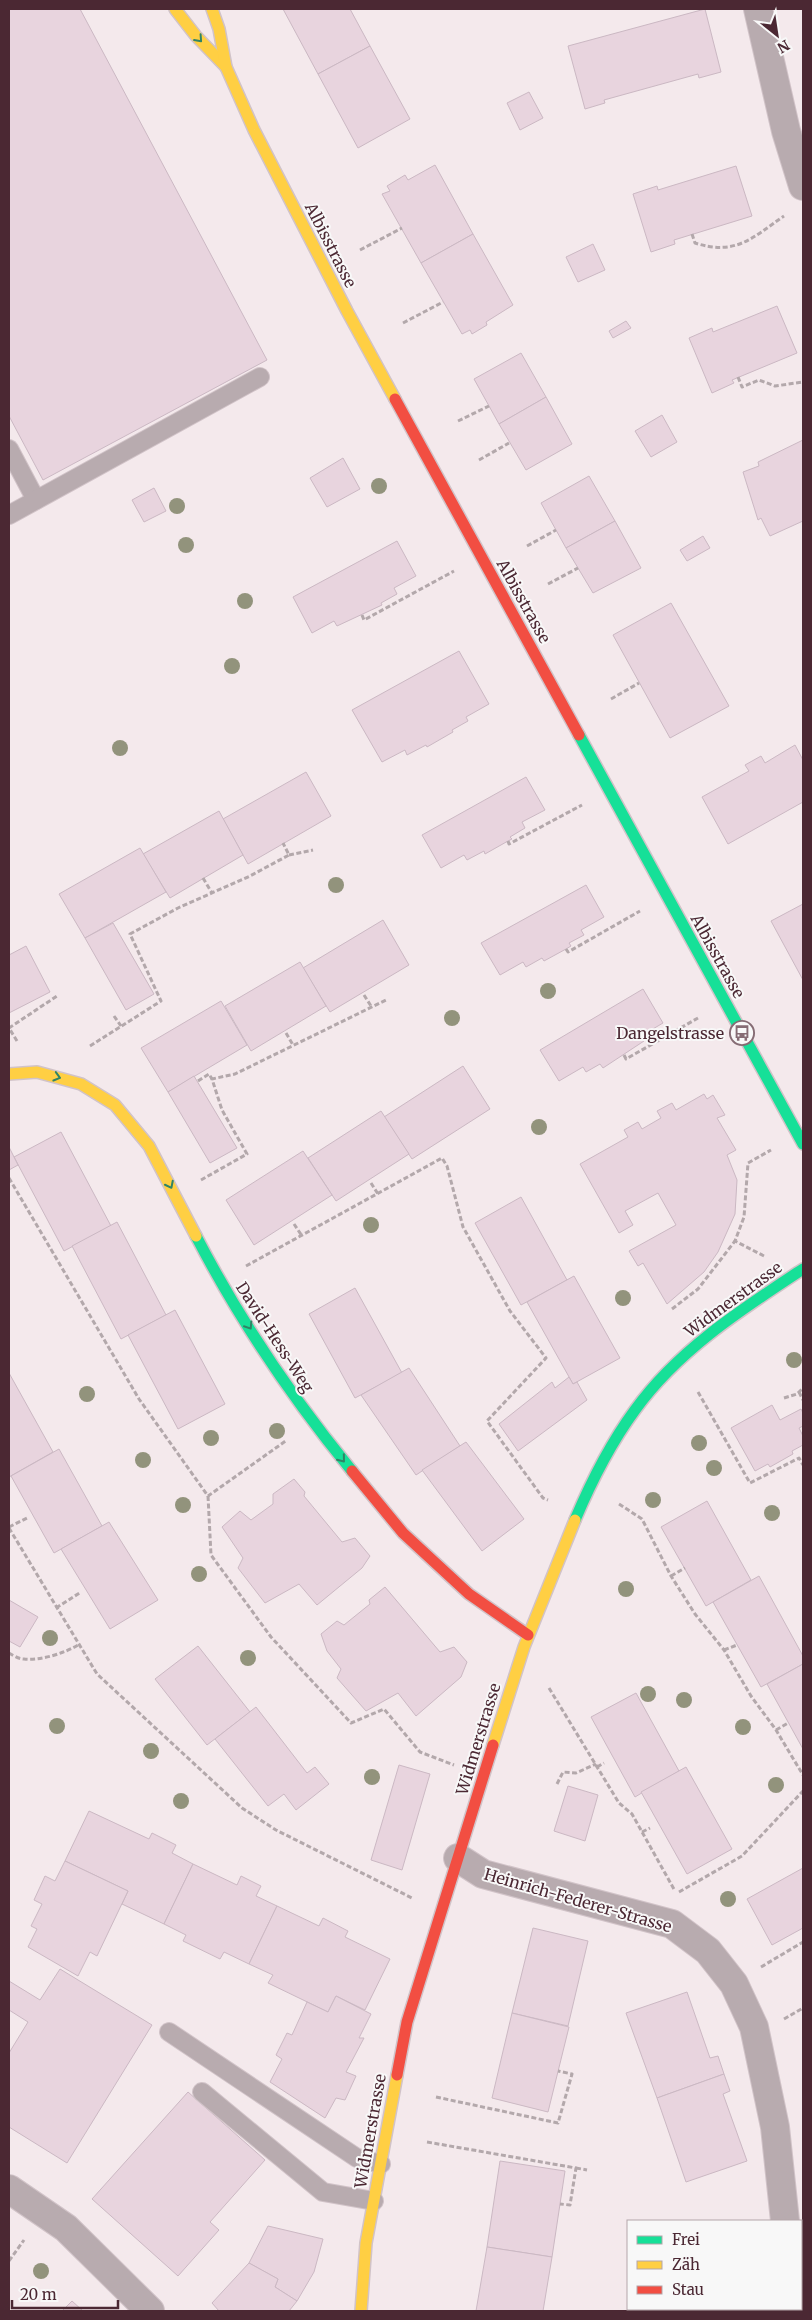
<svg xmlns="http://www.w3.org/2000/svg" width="812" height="2320" viewBox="0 0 812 2320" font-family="Merriweather,serif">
	<rect width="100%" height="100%" fill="#f4e9ec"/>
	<g fill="#e8d4de" stroke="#cbb8c3">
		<path d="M9,9H80L267,360L43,480L9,416Z"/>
		<path d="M283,9H350L370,46L318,74Z"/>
		<path d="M705,9L721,72L699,78L698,74L604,100L605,103L585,109L568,46Z"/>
		<path d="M370,46L410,119L358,148L318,74Z"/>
		<path d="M529,92L543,118L520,130L507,103Z"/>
		<path d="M435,165L473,234L421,263L382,194L390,191L387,186L405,175L408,180Z"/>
		<path d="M736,166L752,216L674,240L675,244L651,252L633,194L657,186L658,190Z"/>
		<path d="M473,234L513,305L486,322L487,325L472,334L470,330L462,334L421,263Z"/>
		<path d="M593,244L605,270L578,282L566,257Z"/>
		<path d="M777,306L797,353L732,380L734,383L712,393L689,338L712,328L713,332Z"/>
		<path d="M626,321L631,328L613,338L609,331Z"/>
		<path d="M521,353L546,397L499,424L474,379Z"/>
		<path d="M546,397L572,444L526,470L499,424Z"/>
		<path d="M662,415L677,442L651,457L635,431Z"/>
		<path d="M803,440V521L770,536L761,518L758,520L743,472L759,466L758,462Z"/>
		<path d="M343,458L360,489L327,507L310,478Z"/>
		<path d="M589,476L615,521L566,548L541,503Z"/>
		<path d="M154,488L166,511L144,522L132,500Z"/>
		<path d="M615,521L641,568L593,593L566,548Z"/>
		<path d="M703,536L710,548L687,561L680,550Z"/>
		<path d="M397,541L416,576L394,588L397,594L381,603L382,605L337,626L334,621L312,633L293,597Z"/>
		<path d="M671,603L729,706L670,738L613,635Z"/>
		<path d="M459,651L489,704L466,717L468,721L452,730L453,732L427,747L426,745L407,755L405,750L382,762L352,710Z"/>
		<path d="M795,745L803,760V802L728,844L702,797L749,771L745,765L761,756L765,763Z"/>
		<path d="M306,772L331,816L248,864L223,819Z"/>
		<path d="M526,777L545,810L522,822L525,828L510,837L512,839L508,841L485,854L484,851L467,860L464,855L441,868L422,835Z"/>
		<path d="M219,811L243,855L170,898L143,854Z"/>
		<path d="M140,848L166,892L85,938L59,894Z"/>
		<path d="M586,885L604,917L581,930L584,935L569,943L571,946L566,949L544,961L542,958L526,967L523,962L500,975L481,943Z"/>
		<path d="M803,904V980L771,921Z"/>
		<path d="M383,920L409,965L330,1012L303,968Z"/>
		<path d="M113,923L154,994L126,1010L85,938Z"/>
		<path d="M26,946L50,992L9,1013V955Z"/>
		<path d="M300,962L326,1006L251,1051L225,1006Z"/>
		<path d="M643,989L663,1023L641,1036L644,1041L603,1068L600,1064L586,1072L583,1067L559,1081L540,1050Z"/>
		<path d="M221,1001L247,1045L168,1092L141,1048Z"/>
		<path d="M463,1066L490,1109L412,1159L384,1117Z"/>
		<path d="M194,1076L237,1148L210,1163L168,1092Z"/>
		<path d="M704,1094L707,1099L713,1095L725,1115L717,1118L736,1150L727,1155L737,1180L735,1214L718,1252L704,1272L667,1304L643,1263L638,1266L629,1251L676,1225L658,1193L625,1211L633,1225L619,1233L580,1164L628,1137L624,1130L638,1122L642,1129L661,1118L657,1111L672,1103L676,1110Z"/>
		<path d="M381,1111L409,1154L336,1201L308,1158Z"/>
		<path d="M61,1132L111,1226L64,1251L14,1157Z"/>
		<path d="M9,1147L18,1165L9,1170Z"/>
		<path d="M303,1151L332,1195L254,1245L226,1200Z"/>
		<path d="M521,1197L567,1280L521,1305L475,1223Z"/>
		<path d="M117,1222L166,1315L121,1339L72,1246Z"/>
		<path d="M574,1276L620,1358L573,1384L527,1302Z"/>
		<path d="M355,1288L402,1373L355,1398L309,1314Z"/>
		<path d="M175,1310L225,1404L178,1429L128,1335Z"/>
		<path d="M409,1368L460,1446L416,1475L361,1395Z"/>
		<path d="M9,1373L53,1452L9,1477Z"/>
		<path d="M569,1377L573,1384L577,1382L587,1400L518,1451L499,1424L552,1382L555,1388Z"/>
		<path d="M772,1405L780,1420L801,1409L803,1413V1426L799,1428L803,1436V1445L792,1451L793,1454L770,1467L768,1464L755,1471L731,1428Z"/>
		<path d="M466,1442L524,1519L482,1551L422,1470Z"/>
		<path d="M59,1449L102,1526L54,1553L11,1476Z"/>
		<path d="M294,1479L305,1492L304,1496L342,1542L355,1538L370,1556L362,1568L317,1605L299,1584L265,1603L238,1568L243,1558L222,1527L240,1511L251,1520L273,1504V1494Z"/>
		<path d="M707,1501L751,1580L706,1606L661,1527Z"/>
		<path d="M109,1522L158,1600L110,1629L61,1549Z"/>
		<path d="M759,1576L803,1656V1664L761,1687L713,1602Z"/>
		<path d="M385,1587L440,1652L454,1647L467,1662L461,1677L416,1716L398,1693L366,1711L337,1678L341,1669L327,1651L321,1634L337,1621L344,1625L370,1604L369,1600Z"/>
		<path d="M9,1600L38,1617L20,1647L9,1641Z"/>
		<path d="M198,1646L250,1712L207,1745L155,1679Z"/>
		<path d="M803,1664V1749L767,1684Z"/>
		<path d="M636,1693L679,1771L635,1797L591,1717Z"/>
		<path d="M256,1707L307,1773L315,1767L329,1784L296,1810L284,1794L268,1806L215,1739Z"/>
		<path d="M399,1765L430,1774L402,1870L371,1860Z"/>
		<path d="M686,1767L732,1849L687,1874L641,1792Z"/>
		<path d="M568,1786L598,1795L585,1841L554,1831Z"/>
		<path d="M89,1811L149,1839L152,1833L176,1845L172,1853L193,1864L164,1924L122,1904L128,1891L65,1861Z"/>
		<path d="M65,1861L128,1891L97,1956L90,1952L78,1976L28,1947L37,1929L31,1926L42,1904L34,1900L45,1876L55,1881Z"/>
		<path d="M193,1864L237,1885L241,1876L261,1886L256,1896L277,1906L249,1964L224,1952L220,1959L183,1941L186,1935L164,1924Z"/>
		<path d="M803,1868V1928L772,1945L747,1899Z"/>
		<path d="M277,1906L319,1926L323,1918L348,1931L345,1937L390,1959L365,2010L336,1996L328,2012L268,1983L273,1975L249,1964Z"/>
		<path d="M533,1928L588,1941L568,2026L512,2013Z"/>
		<path d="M60,1969L152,2025L67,2163L9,2127V2053L28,2022L9,2010V1981L40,2000Z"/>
		<path d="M687,1992L710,2058L718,2056L724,2074L657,2098L626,2013Z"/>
		<path d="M336,1996L371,2014L359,2038H364L346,2072L356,2076L345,2100L336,2098L325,2118L270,2082L282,2059L276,2055L287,2033L292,2035L307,2002L328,2012Z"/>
		<path d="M512,2013L569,2027L548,2112L492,2098Z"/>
		<path d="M724,2074L730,2091L723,2094L747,2161L686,2182L657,2098Z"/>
		<path d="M188,2092L265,2160L210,2222L219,2230L178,2276L92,2199Z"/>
		<path d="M500,2161L565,2171L552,2257L487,2247Z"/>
		<path d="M268,2226L323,2239L314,2272L297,2301L275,2287L278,2279L249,2263Z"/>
		<path d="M487,2247L552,2257L543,2311H476Z"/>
		<path d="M249,2263L278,2279L275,2287L297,2301L289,2311H219L212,2303Z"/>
		<path d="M72,2301L83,2311H62Z"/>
		<path d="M673,2309H741L740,2311H673Z"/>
	</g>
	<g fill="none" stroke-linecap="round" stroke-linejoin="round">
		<defs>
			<g id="lane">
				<path d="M9,449L36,500"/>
				<path d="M9,515L260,377"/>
				<path d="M169,2032L357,2158L381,2164"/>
				<path d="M202,2092L323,2192L374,2201"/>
			</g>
			<g id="street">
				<path d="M758,9L786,131L803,186"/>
				<path d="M458,1858L483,1874L672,1924L708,1951L734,1984L754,2027L775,2127L785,2221"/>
				<path d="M9,2189L66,2228L150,2311"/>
				<path d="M775,2311L776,2309"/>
			</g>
			<g id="fast">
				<path d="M579,735L803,1144"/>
				<path d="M196,1236C239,1319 293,1399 352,1471"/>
				<path d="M575,1520C591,1482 610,1444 635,1410C678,1350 742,1309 803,1269"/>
			</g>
			<g id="slow">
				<path d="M175,9L196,36L226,67"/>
				<path d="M212,9L219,29L226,67L254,130L347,311L395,399"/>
				<path d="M9,1074L37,1072L81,1084L115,1105L149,1146L196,1236"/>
				<path d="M493,1745L524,1647L575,1520"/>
				<path d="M361,2311L366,2243L397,2075"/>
			</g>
			<g id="jam">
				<path d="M395,399L579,735"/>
				<path d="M352,1471L403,1533L469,1594L528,1635"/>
				<path d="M397,2075L407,2022L493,1745"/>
			</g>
		</defs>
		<use href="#lane" stroke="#d1c3c8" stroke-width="20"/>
		<use href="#street" stroke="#d1c3c8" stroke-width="30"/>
		<use href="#fast" stroke="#d1c3c8" stroke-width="14"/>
		<use href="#slow" stroke="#d1c3c8" stroke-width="14"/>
		<use href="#jam" stroke="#d1c3c8" stroke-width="14"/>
		<g stroke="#b3a8ab" stroke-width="3" stroke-dasharray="5 2.5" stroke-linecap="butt">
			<path d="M692,234L695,243C736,256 752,238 784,216"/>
			<path d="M360,250L402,228"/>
			<path d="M403,323L443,302"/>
			<path d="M738,377L742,387L759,380L775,386L803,382"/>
			<path d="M458,421L489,406"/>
			<path d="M479,460L509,443"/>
			<path d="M527,546L556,530"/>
			<path d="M548,584L578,568"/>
			<path d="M362,615L364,620L454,571"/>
			<path d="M611,699L639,683"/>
			<path d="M508,841L509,844L582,805"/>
			<path d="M289,855L313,850"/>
			<path d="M203,878L212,893"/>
			<path d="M566,949L568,952L640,911"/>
			<path d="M364,995L371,1006"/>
			<path d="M114,1016L121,1026"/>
			<path d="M286,1033L293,1045"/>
			<path d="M17,1041L9,1028L57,996"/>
			<path d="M90,1046L161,1001L130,934L178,908L250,876L289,855L283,843"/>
			<path d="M624,1055L626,1059L698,1018"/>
			<path d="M198,1081L209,1074L212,1079"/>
			<path d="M9,1178L139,1399L208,1496L287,1440"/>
			<path d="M201,1180L247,1154L222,1110L212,1079L235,1074L388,999"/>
			<path d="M371,1183L378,1194"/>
			<path d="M294,1224L302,1236"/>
			<path d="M764,1256L735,1241L744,1217L748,1163L771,1150"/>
			<path d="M246,1266L442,1158L447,1166L463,1227L510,1311L546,1358L487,1421L543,1498L548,1500"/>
			<path d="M672,1309L698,1289L735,1241"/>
			<path d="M698,1392L750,1483L799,1458L803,1465"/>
			<path d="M799,1392L803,1400"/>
			<path d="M784,1398L797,1394L803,1388"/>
			<path d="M208,1496L211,1555L271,1637L351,1723L384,1709L420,1752L454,1765"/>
			<path d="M619,1504L642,1519L671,1576L695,1614L724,1650L751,1696L776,1730L803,1775"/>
			<path d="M9,1527L27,1518"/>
			<path d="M9,1528L97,1674L242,1808L276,1830L412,1898"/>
			<path d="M671,1576L685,1568"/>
			<path d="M56,1608L81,1592"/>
			<path d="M724,1650L737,1645"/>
			<path d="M9,1653C13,1655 18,1659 24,1659C40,1661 65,1653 78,1645"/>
			<path d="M549,1688L619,1803L632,1814L675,1891"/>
			<path d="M776,1730L788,1723"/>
			<path d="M597,1767L604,1763"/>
			<path d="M557,1784L563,1772L576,1773L596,1764"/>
			<path d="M642,1832L650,1828"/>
			<path d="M679,1892L742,1856L803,1791"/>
			<path d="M761,1967L803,1942"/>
			<path d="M784,2019L803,2008"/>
			<path d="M436,2097L558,2123L572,2074L558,2071"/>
			<path d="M427,2142L576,2168L570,2205L560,2204"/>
			<path d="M576,2168L587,2170"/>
			<path d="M9,2261L24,2240"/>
			<path d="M801,2272H803"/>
		</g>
		<use href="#lane" stroke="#b8abaf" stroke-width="18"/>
		<use href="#street" stroke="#b8abaf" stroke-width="28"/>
		<use href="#fast" stroke="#16e098" stroke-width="11"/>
		<use href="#slow" stroke="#ffcf43" stroke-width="11"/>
		<use href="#jam" stroke="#f24e42" stroke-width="11"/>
	</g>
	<g fill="#92937c">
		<circle cx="379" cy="486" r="8"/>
		<circle cx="177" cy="506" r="8"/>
		<circle cx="186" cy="545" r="8"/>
		<circle cx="245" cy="601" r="8"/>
		<circle cx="232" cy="666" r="8"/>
		<circle cx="120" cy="748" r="8"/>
		<circle cx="336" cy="885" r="8"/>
		<circle cx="548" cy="991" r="8"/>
		<circle cx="452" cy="1018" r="8"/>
		<circle cx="539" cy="1127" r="8"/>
		<circle cx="371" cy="1225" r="8"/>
		<circle cx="623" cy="1298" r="8"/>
		<circle cx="794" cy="1360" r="8"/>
		<circle cx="87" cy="1394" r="8"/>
		<circle cx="277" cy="1431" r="8"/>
		<circle cx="211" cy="1438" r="8"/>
		<circle cx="699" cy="1443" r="8"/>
		<circle cx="143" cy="1460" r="8"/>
		<circle cx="714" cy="1468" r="8"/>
		<circle cx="653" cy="1500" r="8"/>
		<circle cx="183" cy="1505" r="8"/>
		<circle cx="772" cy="1513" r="8"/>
		<circle cx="199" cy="1574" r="8"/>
		<circle cx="626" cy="1589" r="8"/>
		<circle cx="50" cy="1638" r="8"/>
		<circle cx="248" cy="1658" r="8"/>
		<circle cx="648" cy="1694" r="8"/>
		<circle cx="684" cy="1700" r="8"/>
		<circle cx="57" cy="1726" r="8"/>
		<circle cx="743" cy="1727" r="8"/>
		<circle cx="151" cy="1751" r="8"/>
		<circle cx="372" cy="1777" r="8"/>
		<circle cx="776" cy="1785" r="8"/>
		<circle cx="181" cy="1801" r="8"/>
		<circle cx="728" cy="1899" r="8"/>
		<circle cx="41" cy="2271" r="8"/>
	</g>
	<defs><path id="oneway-chevron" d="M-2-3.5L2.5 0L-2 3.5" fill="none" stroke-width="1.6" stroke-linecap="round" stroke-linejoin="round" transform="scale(1.25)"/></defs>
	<g stroke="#308466">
		<use href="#oneway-chevron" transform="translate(199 39) rotate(48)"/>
		<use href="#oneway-chevron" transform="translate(57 1077) rotate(16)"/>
		<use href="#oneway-chevron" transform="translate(170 1185) rotate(63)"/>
		<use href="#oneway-chevron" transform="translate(249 1326) rotate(57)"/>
		<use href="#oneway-chevron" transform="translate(342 1459) rotate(51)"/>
	</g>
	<defs>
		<symbol id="bus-ring" viewBox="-11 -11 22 22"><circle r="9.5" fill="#f8f8f8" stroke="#866c74" stroke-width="1.5"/><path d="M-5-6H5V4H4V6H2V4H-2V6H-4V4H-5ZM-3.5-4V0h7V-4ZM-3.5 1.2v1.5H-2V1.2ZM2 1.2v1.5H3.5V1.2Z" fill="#866c74"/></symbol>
	</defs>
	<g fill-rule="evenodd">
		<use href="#bus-ring" x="728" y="1019" width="28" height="28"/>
	</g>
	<g text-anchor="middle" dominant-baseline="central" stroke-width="4" stroke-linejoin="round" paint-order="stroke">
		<g font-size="16" fill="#4b2833" stroke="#f8f8f8">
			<text transform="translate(331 245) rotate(63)">Albisstrasse</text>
			<text transform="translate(524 601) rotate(61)">Albisstrasse</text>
			<text transform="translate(718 956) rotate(61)">Albisstrasse</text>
			<text transform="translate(733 1299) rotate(-36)">Widmerstrasse</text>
			<text transform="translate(275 1337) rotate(57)">David-Hess-Weg</text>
			<text transform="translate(478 1739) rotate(-73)">Widmerstrasse</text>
			<text transform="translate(578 1900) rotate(16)">Heinrich-Federer-Strasse</text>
			<text transform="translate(370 2131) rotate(-80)">Widmerstrasse</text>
		</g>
		<g font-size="16" fill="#4b2833" stroke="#f8f8f8" text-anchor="end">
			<text x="724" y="1033">Dangelstrasse</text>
		</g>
	</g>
	<rect width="812" height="2320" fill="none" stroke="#4b2833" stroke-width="20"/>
	<rect x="627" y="2220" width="175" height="90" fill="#f8f8f8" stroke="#b3a5a9"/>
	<rect x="637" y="2236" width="25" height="8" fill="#16e098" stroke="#b3a5a9"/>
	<text x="672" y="2245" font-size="15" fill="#4b2833">Frei</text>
	<rect x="637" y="2261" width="25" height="8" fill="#ffcf43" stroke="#b3a5a9"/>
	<text x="672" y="2270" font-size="15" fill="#4b2833">Zäh</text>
	<rect x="637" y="2286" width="25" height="8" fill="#f24e42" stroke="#b3a5a9"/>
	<text x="672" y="2295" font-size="15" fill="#4b2833">Stau</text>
	<g transform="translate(777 35) rotate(150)" stroke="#f8f8f8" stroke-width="4" paint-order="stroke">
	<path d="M0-4L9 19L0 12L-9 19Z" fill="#4b2833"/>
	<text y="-8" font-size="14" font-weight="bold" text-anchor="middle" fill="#4b2833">N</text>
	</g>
	<path d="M12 2300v8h106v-8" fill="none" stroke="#4b2833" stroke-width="2.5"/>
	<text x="20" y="2300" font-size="15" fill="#4b2833" stroke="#f8f8f8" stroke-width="4" paint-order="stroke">20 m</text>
</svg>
